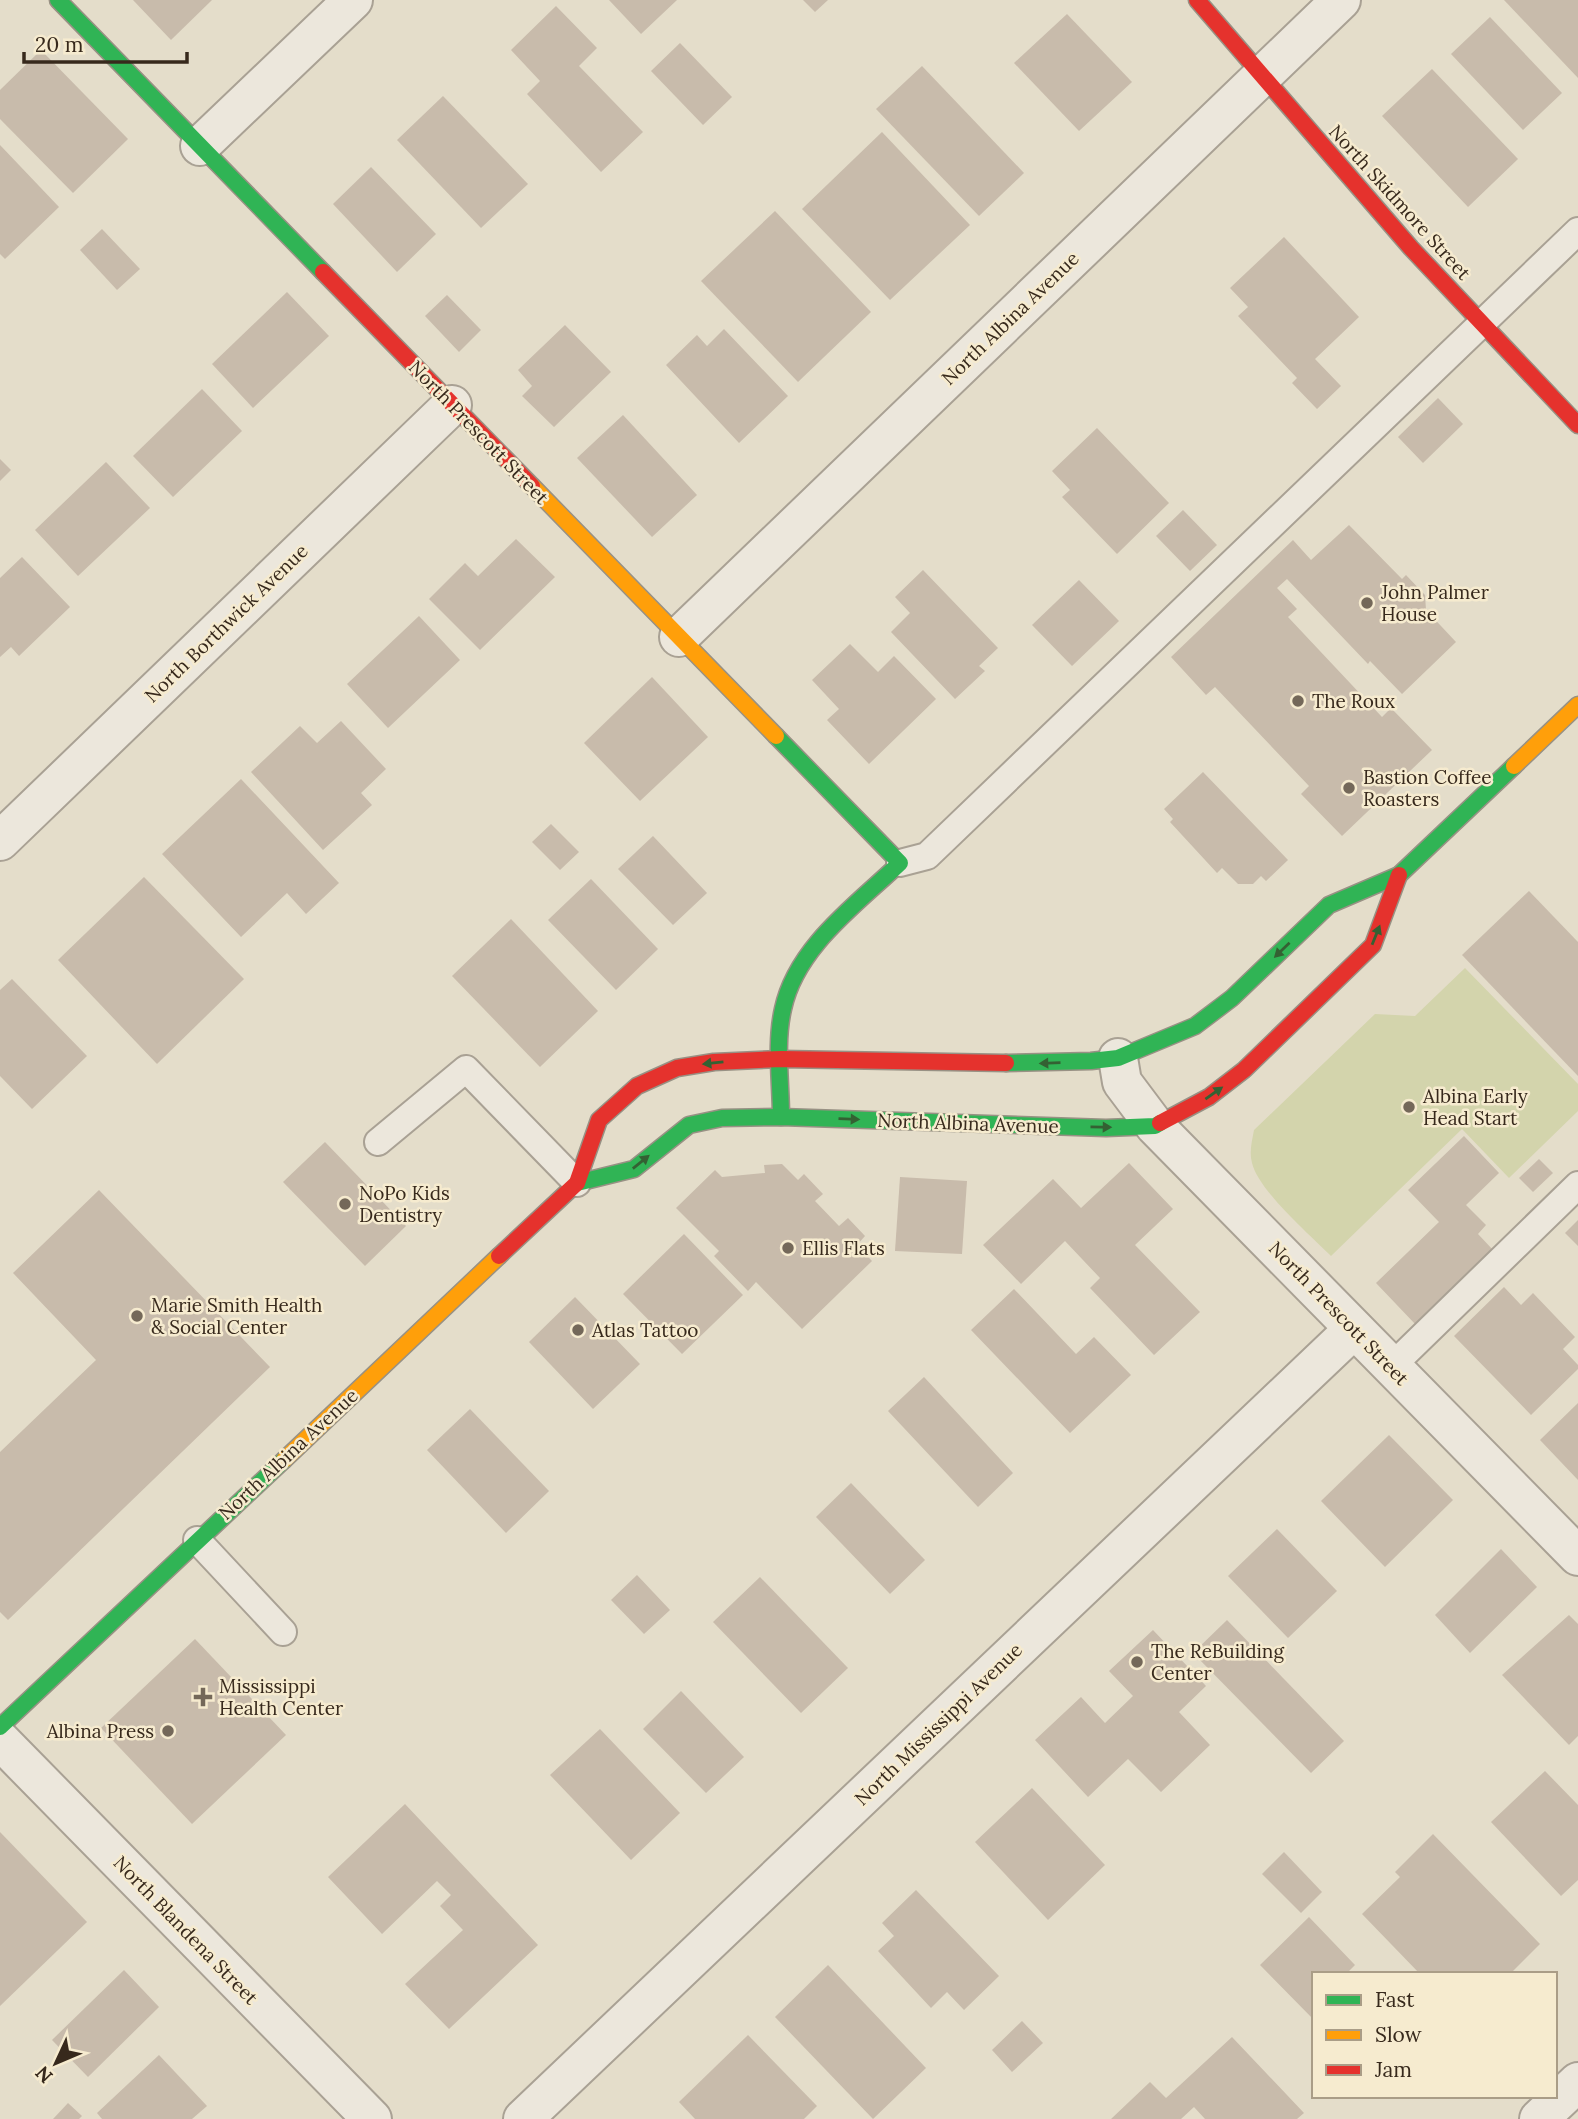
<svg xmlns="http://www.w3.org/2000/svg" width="1578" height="2119" viewBox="0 0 1578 2119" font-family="Lora,serif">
	<rect width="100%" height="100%" fill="#e4ddca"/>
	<path fill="#d3d4ac" d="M1465,968L1578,1084V1111L1509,1178L1462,1129L1331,1256C1309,1234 1259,1191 1252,1163C1249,1152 1252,1141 1254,1130L1375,1014L1415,1016Z"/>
	<g fill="#c8bbab">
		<path d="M133,0H212L171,40Z"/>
		<path d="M609,0H677L641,34Z"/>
		<path d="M803,0H828L815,12Z"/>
		<path d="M1504,0H1578V78Z"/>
		<path d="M556,6L597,48L579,66L643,132L601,172L527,94L540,81L511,50Z"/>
		<path d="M1067,14L1132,82L1079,131L1014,63Z"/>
		<path d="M1490,17L1562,93L1523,130L1451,54Z"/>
		<path d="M680,43L732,97L703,125L651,71Z"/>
		<path d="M41,50L128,139L73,193L0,119V90Z"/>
		<path d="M922,66L1024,173L979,216L876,109Z"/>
		<path d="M1432,69L1518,159L1468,207L1382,116Z"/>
		<path d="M443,96L528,184L481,228L397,140Z"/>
		<path d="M882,132L970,225L890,300L802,209Z"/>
		<path d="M0,145L59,207L5,259L0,254Z"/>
		<path d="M371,167L436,234L397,272L333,204Z"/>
		<path d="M775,211L871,312L798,382L701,281Z"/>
		<path d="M102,229L140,269L117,290L80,250Z"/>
		<path d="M1284,237L1359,317L1315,359L1341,386L1317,409L1292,383L1297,378L1238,316L1248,307L1230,288Z"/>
		<path d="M287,292L329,336L253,408L212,364Z"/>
		<path d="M447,295L481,330L459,352L425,316Z"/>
		<path d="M565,325L611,372L554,427L522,396L532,386L518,370Z"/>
		<path d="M724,329L788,396L739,443L666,365L697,335L707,346Z"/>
		<path d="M202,389L242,431L173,497L133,456Z"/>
		<path d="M1438,398L1463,424L1423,463L1398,437Z"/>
		<path d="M623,415L697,495L652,537L577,458Z"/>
		<path d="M1097,428L1169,503L1117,554L1062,497L1070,490L1052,471Z"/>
		<path d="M0,459L11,470L0,481Z"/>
		<path d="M106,462L150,508L78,576L35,530Z"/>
		<path d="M1183,510L1217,545L1190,571L1156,536Z"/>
		<path d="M1349,525L1402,579L1406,575L1425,595L1426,610L1456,642L1402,694L1370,661L1368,664L1287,579L1277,588L1297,609L1288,617L1382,717L1391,708L1432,750L1342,836L1301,794L1309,786L1215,687L1206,695L1171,657L1293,540L1311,560Z"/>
		<path d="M516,539L555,577L480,650L429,599L465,563L478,576Z"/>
		<path d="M22,557L70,607L19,656L11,647L0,657V578Z"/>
		<path d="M923,570L998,648L979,666L985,671L955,699L891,632L910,613L895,597Z"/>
		<path d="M1079,580L1119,621L1072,666L1032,625Z"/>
		<path d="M419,616L460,660L388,728L347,684Z"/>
		<path d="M850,644L878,672L894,656L936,699L869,764L827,720L839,709L812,680Z"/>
		<path d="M652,677L708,737L640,801L584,743Z"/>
		<path d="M341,721L386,769L361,793L372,805L323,850L251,772L300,726L317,743Z"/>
		<path d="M1203,772L1288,860L1266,881L1261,876L1253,884H1238L1222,868L1217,873L1170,822L1173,819L1164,809Z"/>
		<path d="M241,779L339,883L306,914L287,893L241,937L162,854Z"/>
		<path d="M551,824L579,852L560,870L532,842Z"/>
		<path d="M653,836L707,893L673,925L618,869Z"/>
		<path d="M144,877L244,979L157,1064L58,960Z"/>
		<path d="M591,879L658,949L616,990L548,920Z"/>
		<path d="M1529,891L1578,942V1076L1462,955Z"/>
		<path d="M511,919L598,1011L540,1067L452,976Z"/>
		<path d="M12,979L87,1056L32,1109L0,1076V990Z"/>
		<path d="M1464,1136L1499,1173L1466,1205L1486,1225L1478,1234L1493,1250L1416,1325L1376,1283L1439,1222L1408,1190Z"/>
		<path d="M325,1142L406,1226L365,1266L283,1182Z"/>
		<path d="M1539,1159L1553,1173L1533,1192L1519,1178Z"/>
		<path d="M1129,1163L1173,1209L1135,1245L1200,1312L1154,1355L1090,1288L1100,1278L1065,1241L1021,1284L983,1245L1053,1179L1081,1208Z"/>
		<path d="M782,1164L798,1180L804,1174L823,1194L815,1201L839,1226L848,1218L865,1236L857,1245L872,1261L802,1329L756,1282L748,1291L714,1256L719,1251L676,1208L715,1170L722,1177L765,1173L764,1165Z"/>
		<path d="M900,1177L967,1181L962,1254L895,1251Z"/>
		<path d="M99,1190L270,1367L8,1620L0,1612V1452L96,1360L13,1273Z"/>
		<path d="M1578,1220V1246L1565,1233Z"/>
		<path d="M684,1234L743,1295L682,1354L623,1294Z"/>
		<path d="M1504,1287L1521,1305L1533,1293L1575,1337L1563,1349L1578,1365V1369L1531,1415L1454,1336Z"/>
		<path d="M1014,1289L1076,1354L1094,1337L1131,1375L1070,1433L971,1330Z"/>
		<path d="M575,1297L640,1364L593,1409L529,1342Z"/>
		<path d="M924,1377L1013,1473L978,1507L888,1411Z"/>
		<path d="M1578,1403V1480L1540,1440Z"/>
		<path d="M470,1409L549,1491L506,1533L427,1450Z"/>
		<path d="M1389,1435L1453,1500L1385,1567L1321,1501Z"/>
		<path d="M851,1483L925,1560L890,1594L816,1517Z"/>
		<path d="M1277,1529L1337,1591L1288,1638L1228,1576Z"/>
		<path d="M1501,1549L1537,1587L1470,1653L1435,1615Z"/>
		<path d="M637,1575L670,1610L644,1634L611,1600Z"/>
		<path d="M760,1577L848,1668L801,1713L713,1622Z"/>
		<path d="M1569,1615L1578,1624V1736L1569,1745L1502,1675Z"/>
		<path d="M1227,1620L1344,1741L1311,1773L1193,1653Z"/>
		<path d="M1153,1630L1206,1686L1179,1712L1210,1745L1161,1792L1128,1759L1088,1797L1035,1740L1081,1697L1105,1723L1133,1696L1109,1671Z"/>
		<path d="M195,1639L286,1735L192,1824L101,1728Z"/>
		<path d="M681,1691L744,1757L706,1793L643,1729Z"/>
		<path d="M600,1729L680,1813L631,1860L550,1775Z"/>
		<path d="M1545,1771L1578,1805V1880L1561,1896L1491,1822Z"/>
		<path d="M1032,1788L1105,1865L1048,1920L975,1842Z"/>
		<path d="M405,1804L538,1945L449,2029L405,1984L463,1930L440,1906L451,1895L437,1881L382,1934L328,1877Z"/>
		<path d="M0,1832L87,1922L0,2006Z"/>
		<path d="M1433,1834L1540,1944L1510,1974H1420L1362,1914L1400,1877L1395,1872Z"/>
		<path d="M1284,1852L1322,1892L1301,1913L1262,1874Z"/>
		<path d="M916,1890L999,1976L964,2010L947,1992L931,2008L878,1951L894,1936L882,1923Z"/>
		<path d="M1309,1917L1355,1965L1346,1974H1314V2020L1260,1965Z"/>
		<path d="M828,1965L926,2068L873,2119L775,2017Z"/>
		<path d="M124,1970L159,2007L88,2077L52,2040Z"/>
		<path d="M1022,2021L1043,2043L1012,2072L992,2050Z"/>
		<path d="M748,2035L817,2106L804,2119H695L679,2102Z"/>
		<path d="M1232,2037L1304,2113L1297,2119H1205L1194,2107L1181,2119H1111L1150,2082L1166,2098Z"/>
		<path d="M159,2055L207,2106L192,2119H102L97,2113Z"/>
		<path d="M68,2103L82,2116L79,2119H53Z"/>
	</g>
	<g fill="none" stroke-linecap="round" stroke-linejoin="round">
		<defs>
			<g id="lane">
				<path d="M900,863L927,856L1578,231"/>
				<path d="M378,1142L466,1069L577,1183"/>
				<path d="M1391,1367L1578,1185"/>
				<path d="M197,1540L283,1632"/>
			</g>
			<g id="street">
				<path d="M200,146L353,0"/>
				<path d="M679,637L1341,0"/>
				<path d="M0,841L452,405"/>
				<path d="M1118,1058L1122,1082L1155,1126L1578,1556"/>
				<path d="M0,1740L372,2119"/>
				<path d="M523,2119L1354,1329"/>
				<path d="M1539,2119L1578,2082"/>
			</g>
			<g id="fast">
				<path d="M58,0L323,272"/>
				<path d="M776,736L900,863C857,904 796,947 783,1009C775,1044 781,1082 781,1117"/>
				<path d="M1006,1063L1091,1061L1118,1058L1195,1026L1232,998L1329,905L1399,875L1514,766"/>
				<path d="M577,1183L634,1169L689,1125L722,1118L781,1117L1106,1128L1155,1126L1160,1123"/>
				<path d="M0,1727L284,1460"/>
			</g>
			<g id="slow">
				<path d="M532,486L776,736"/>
				<path d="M1514,766L1578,705"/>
				<path d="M284,1460L499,1256"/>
			</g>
			<g id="jam">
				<path d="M1197,0L1411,248L1578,425"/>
				<path d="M323,272L532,486"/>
				<path d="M1160,1123L1209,1097L1244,1070L1373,945L1399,875"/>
				<path d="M499,1256L577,1183L599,1120L637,1086L677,1068L714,1062L781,1059L1006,1063"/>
			</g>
		</defs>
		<use href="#lane" stroke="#a9a194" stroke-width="30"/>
		<use href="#street" stroke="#a9a194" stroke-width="42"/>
		<use href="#fast" stroke="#989184" stroke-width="19"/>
		<use href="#slow" stroke="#989184" stroke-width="19"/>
		<use href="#jam" stroke="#989184" stroke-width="19"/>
		<use href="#lane" stroke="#ece7dc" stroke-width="26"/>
		<use href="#street" stroke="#ece7dc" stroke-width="38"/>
		<use href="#fast" stroke="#30b455" stroke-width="16"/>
		<use href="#slow" stroke="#ff9f0a" stroke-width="16"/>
		<use href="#jam" stroke="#e5322d" stroke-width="16"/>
	</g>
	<defs><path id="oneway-solid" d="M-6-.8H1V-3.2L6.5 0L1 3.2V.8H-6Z" transform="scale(1.75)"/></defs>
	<g fill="#346133">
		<use href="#oneway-solid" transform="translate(1376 935) rotate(-68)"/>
		<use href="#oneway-solid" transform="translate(1282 950) rotate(136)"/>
		<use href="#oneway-solid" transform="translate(713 1063) rotate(174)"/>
		<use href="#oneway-solid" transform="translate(1050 1063) rotate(178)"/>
		<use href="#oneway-solid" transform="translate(1214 1093) rotate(-35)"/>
		<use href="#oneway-solid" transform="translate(849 1119) rotate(2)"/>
		<use href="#oneway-solid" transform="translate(1101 1127) rotate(1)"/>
		<use href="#oneway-solid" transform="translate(641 1162) rotate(-39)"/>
	</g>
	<g fill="#746859" stroke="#f6ebcf" stroke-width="2.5">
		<circle cx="1367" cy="603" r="7"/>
		<circle cx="1298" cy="701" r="7"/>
		<circle cx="1349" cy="788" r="7"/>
		<circle cx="1409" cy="1107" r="7"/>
		<circle cx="345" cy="1204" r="7"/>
		<circle cx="788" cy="1248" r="7"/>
		<circle cx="137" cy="1316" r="7"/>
		<circle cx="578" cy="1330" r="7"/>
		<circle cx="1137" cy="1662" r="7"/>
		<path d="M199.5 1686.5h7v7h7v7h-7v7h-7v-7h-7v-7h7z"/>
		<circle cx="168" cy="1731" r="7"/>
	</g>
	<g text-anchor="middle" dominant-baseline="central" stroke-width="5" stroke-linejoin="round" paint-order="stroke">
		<g font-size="19" fill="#37291c" stroke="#f6ebcf">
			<text transform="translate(1400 202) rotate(48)">North Skidmore Street</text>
			<text transform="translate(1010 318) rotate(-44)">North Albina Avenue</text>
			<text transform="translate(479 432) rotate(46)">North Prescott Street</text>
			<text transform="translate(226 623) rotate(-44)">North Borthwick Avenue</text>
			<text transform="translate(968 1123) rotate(2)">North Albina Avenue</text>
			<text transform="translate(1339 1313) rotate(46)">North Prescott Street</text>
			<text transform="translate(288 1454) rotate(-43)">North Albina Avenue</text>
			<text transform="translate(938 1724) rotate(-44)">North Mississippi Avenue</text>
			<text transform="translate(186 1930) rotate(46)">North Blandena Street</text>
		</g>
		<g font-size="19" fill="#37291c" stroke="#f6ebcf" text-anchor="start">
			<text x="1381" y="592">John Palmer<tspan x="1381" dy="22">House</tspan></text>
			<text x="1312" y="701">The Roux</text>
			<text x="1363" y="777">Bastion Coffee<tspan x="1363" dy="22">Roasters</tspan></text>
			<text x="1423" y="1096">Albina Early<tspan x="1423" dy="22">Head Start</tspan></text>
			<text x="359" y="1193">NoPo Kids<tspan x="359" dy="22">Dentistry</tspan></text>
			<text x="802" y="1248">Ellis Flats</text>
			<text x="151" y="1305">Marie Smith Health<tspan x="151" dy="22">&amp; Social Center</tspan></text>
			<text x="592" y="1330">Atlas Tattoo</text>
			<text x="1151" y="1651">The ReBuilding<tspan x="1151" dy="22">Center</tspan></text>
			<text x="219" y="1686">Mississippi<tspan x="219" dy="22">Health Center</tspan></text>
			<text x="154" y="1731" text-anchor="end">Albina Press</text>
		</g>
	</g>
	<rect x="1312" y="1972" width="245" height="126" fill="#f6ebcf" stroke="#aa9d87" stroke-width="2"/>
	<rect x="1326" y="1995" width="35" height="10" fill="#30b455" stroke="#aa9d87" stroke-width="2"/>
	<text x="1375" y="2007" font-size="21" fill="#37291c">Fast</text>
	<rect x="1326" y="2030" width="35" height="10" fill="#ff9f0a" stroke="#aa9d87" stroke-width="2"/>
	<text x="1375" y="2042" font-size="21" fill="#37291c">Slow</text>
	<rect x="1326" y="2065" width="35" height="10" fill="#e5322d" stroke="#aa9d87" stroke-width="2"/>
	<text x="1375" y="2077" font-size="21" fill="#37291c">Jam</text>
	<g transform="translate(56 2063) rotate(226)" stroke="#f6ebcf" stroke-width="5" paint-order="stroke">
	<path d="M0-5L12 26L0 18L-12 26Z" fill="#37291c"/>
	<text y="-10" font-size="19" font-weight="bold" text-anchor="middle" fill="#37291c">N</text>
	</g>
	<path d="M24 52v10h163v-10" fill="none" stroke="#37291c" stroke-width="3.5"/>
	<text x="35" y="52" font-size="21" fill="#37291c" stroke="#f6ebcf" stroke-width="5" paint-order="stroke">20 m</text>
</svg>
